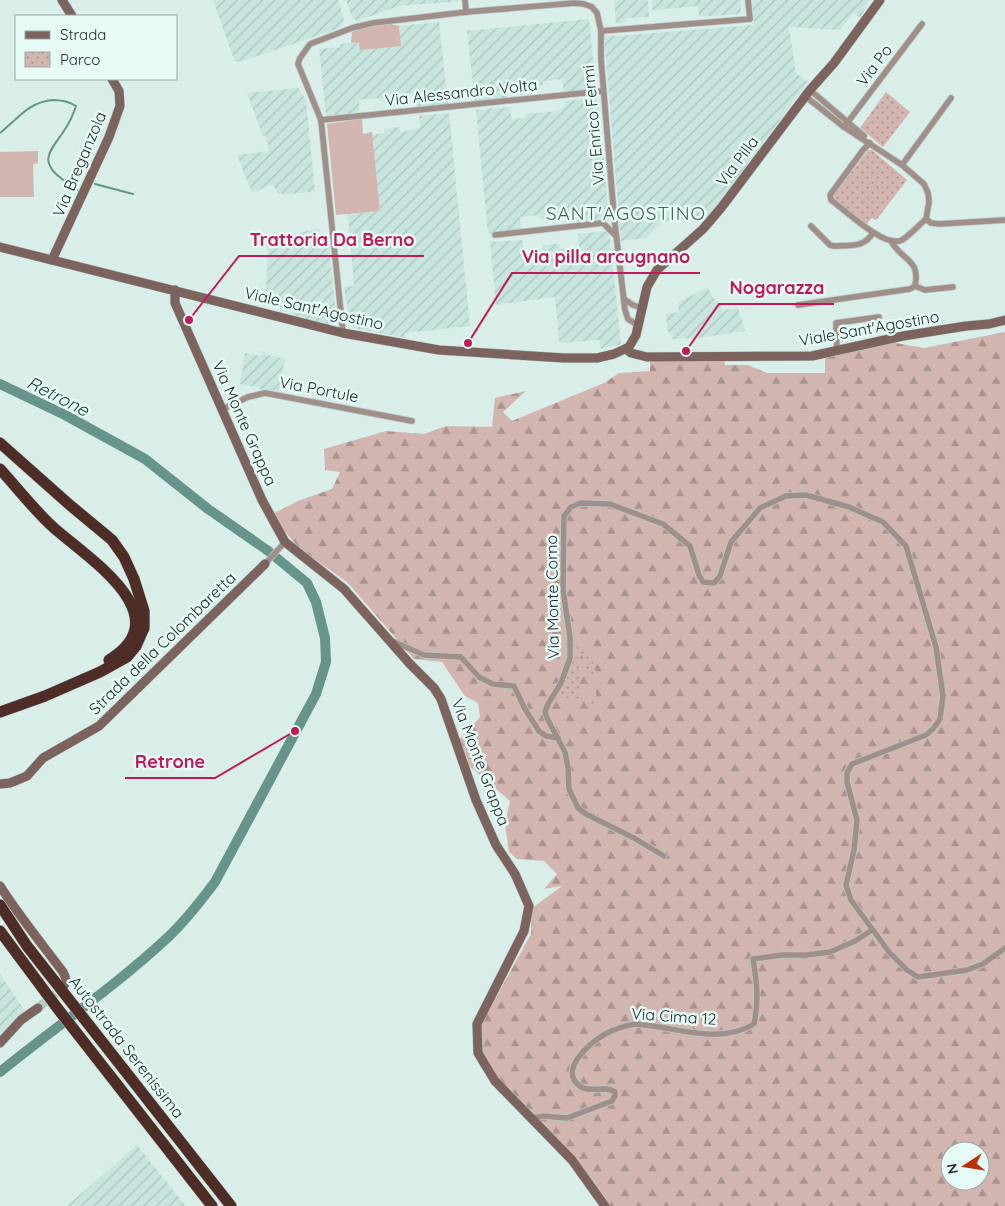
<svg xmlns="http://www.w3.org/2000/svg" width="1005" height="1206" viewBox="0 0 1005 1206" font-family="Quicksand,sans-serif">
	<defs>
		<pattern id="industrial-furrows" width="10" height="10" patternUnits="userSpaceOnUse" patternTransform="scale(1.25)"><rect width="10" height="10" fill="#c7e4de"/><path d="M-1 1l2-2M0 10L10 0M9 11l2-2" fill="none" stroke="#abc4be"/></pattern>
		<pattern id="forest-firs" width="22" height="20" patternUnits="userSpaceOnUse" patternTransform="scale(1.25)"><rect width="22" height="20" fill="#d2b5ae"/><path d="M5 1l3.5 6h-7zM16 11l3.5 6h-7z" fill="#aa938e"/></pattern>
		<pattern id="park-dots" width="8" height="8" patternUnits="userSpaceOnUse" patternTransform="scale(1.25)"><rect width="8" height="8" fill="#d2b5ae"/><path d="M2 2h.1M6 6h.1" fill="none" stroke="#aa938e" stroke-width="1.8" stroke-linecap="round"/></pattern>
	</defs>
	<rect width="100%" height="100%" fill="#d9ede9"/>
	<g fill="url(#industrial-furrows)">
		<path d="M213,0H338L344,20L339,28L246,60L235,62Z"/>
		<path d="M346,0H459V1L399,6L357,21L352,17Z"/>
		<path d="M614,0H648L649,17L626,18V22L616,23Z"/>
		<path d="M652,0H741V11L739,14L699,17L698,6L652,10Z"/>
		<path d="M752,0H870L860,18L854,12L840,30L789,27L796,73L808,82L709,216L663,222L646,238L621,241L604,37L754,25Z"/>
		<path d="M589,19L596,89L564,93L562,79L543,81V85L536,86L526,87V83L507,85L508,98L475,101L467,31Z"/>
		<path d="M439,22L448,104L416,107L413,94L395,96V100L379,101L378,98L359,100V113L326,116L319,49L341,47L340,44L359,42L361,50L401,45L399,26Z"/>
		<path d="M298,88L306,100L315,191L283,195L282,193L278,194L273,184L252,193L237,155L269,151L266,135L263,136L247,93Z"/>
		<path d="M597,97L600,116L609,221L578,225L576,211L557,213V217L540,219L539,215L528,216L520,217L521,230L488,234L476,110L510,107L512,120L526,117V114L558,111L565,107V101Z"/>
		<path d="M449,113L470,326L405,333L406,338L358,329L353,327L349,318L344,287L354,286L348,214L380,210L372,135L384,133V129L400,127V132L413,130L420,127L419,116Z"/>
		<path d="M318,228L319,240L324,245H329L336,315L334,322L328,325L293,316L291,309L265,303L268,247L266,246V242Z"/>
		<path d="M609,231L621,344L601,349L599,340L563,343L559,340L555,297L496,305L490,242L522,240L524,253L543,251V245L559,244L560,249L579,248L578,234Z"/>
		<path d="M708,288L712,297L720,305L723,310L738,308L745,331L697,338L672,339V336L667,330L666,314L679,312L678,303L702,290Z"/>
		<path d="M262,351L265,352V354L285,359L279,391L258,389V387L240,384L245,353L260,356V362Z"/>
		<path d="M0,974L25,1011L0,1037Z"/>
		<path d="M137,1145L186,1206H67L121,1159Z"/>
	</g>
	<g fill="#d2b5ae">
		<path d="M391,24L399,26L401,46L360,50L359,42L351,43L352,32L365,28Z"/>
		<path d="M362,119L363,134L372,132L380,211L336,215L327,124Z"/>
		<path d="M38,151V163L33,164L34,197H0V152Z"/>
	</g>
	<path fill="url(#forest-firs)" fill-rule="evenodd" d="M1005,332V1206H609L573,1157L498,1080L480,1052V1026L531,934V909L562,886L544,889L557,874L544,861L517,859L509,852L505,824L510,801L467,764L459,740L480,717L478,703L465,696L442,662L414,659L347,582L299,548L271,515L298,501L332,489L340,472L325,470L324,449L386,431L424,434L446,426L492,427L495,398L526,391L503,412L512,421L604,383L619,373L650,371V360L724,357L725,365H748L767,373H825V354L890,342L924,348ZM950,1151H980V1181H950Z"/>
	<g fill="url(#park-dots)">
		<path d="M886,92L910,112L883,147L860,128Z"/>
		<path d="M868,150H872L907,180L877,219L875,220L872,218L866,225L859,220L860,219L834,199L833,196Z"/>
		<path d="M577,647C599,650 598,688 595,704L555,696L575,655C584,664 581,672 579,683C578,688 580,690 580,695L584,696V698L593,699L594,692H596L595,679H590L588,678L583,657L575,649Z"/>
	</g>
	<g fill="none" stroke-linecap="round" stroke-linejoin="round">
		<g stroke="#66948c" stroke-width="2">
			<path d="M0,133C18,119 28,102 53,100C61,100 68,101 76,106C73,116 68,125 62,134C49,152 39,162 62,179C67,183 71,187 77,190"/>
			<path d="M95,184L133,194"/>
		</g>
		<path stroke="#66948c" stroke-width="10" d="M0,384L65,415L145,459L208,509L267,550L307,583L316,602L325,638L326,662L316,694L215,882C200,902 184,923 165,940C113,988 54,1028 0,1072"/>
		<path stroke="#b5c6c3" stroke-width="9" stroke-dasharray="9 4.5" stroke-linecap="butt" d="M38,1008L64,986"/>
		<defs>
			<g id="street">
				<path d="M465,0L466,12"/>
				<path d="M601,31L750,19L748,0"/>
				<path d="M810,90L864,136"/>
				<path d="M805,96L844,127L902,165L924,184L928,193L929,202L926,219"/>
				<path d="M321,120L603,91"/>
				<path d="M844,127L922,24"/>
				<path d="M870,143L863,150L830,195L831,200C845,210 885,249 902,240C909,236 919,225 926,219"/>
				<path d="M902,165L951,98"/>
				<path d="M926,219L931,223L939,224L1005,220"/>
				<path d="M811,226L830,245L834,246C852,245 863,248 873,233"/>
				<path d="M495,235L603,223L616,236"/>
				<path d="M915,286L925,290L953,287"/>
				<path d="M624,299L633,305L642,308"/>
				<path d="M798,305L910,289L915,286C921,259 902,261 891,241"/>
				<path d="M343,333L321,120L298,64L300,58L310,44L352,28L373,23L466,12L575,3L584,4L592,7L597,13L601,31V59L614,216L625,310L628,319L639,326"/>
				<path d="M837,352L836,323L879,317"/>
				<path d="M223,409L248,397L265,393L412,421"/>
				<path d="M265,564L285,542"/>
				<path d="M390,640L424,655L461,657L479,677L493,684L514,686L525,709L539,731L546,736L558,738"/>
				<path d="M664,856L634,838L586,814L578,808L569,789L568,768L565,752L547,718L545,712L548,704L561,683L570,658V637L563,589L564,516L571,507L581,503L610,504L663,524L690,546L699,575L703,582L714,583L720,576L731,542L760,508L786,496L806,495L849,507L883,522L906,546L936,647L943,696L940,719L933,729L926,735L852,764L847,773V782L857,820L854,850L846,885L851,900L889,952L907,970L918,977L967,970L983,964L1005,948"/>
				<path d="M531,1119L543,1116L567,1118L612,1101L615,1096V1092C605,1085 592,1093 581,1087C556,1071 591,1042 605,1034C614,1029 624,1026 635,1024C673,1026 718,1046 754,1024C759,1000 757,983 753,959L782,955H806L830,952L855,941L872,930"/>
			</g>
			<g id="secondary">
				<path d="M62,0L72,16"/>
				<path d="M0,247L343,333L439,350L564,358H597L614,354L629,347L636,335L647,287L657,270L703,229L721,208L810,90L834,63L880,0"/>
				<path d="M52,260L109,137L120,106L119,91L112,79"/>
				<path d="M175,290V303L262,500L285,542L344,589L410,664L434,688L441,699L476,800L496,845L515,874L529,906L524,931L477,1024L478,1053L495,1081L572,1160L605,1206"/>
				<path d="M626,349L631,353L647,357L812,356L903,336L966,326L989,324L1005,320"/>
				<path d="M0,784L10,783L27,776L43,758L99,726L265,564"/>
				<path d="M0,886C19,916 42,944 63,972C66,978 67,981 64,986"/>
				<path d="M0,1043L21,1020L38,1008"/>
			</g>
			<g id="highway">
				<path d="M0,443L71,506L112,540L124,557L134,579L144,611V628L136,646L127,657L100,672L45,696L0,712"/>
				<path d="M0,469C18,489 35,511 54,528C88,558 181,616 109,660"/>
				<path d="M0,905L27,946L231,1206"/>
				<path d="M0,931L58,1009L212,1206"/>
			</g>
		</defs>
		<use href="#street" stroke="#b8cac6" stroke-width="7"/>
		<use href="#secondary" stroke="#b8cac6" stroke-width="10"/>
		<use href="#highway" stroke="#b8cac6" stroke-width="12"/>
		<use href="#street" stroke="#a08e89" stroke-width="5.5"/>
		<use href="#secondary" stroke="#7d635d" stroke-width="9"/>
		<use href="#highway" stroke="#4d2d25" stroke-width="11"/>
	</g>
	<g text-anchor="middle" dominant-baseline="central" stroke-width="5" stroke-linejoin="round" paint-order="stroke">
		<g font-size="16" fill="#232b29" stroke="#e6faf6">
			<text transform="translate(874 65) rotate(-53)">Via Po</text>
			<text transform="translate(461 92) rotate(-6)">Via Alessandro Volta</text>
			<text transform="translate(593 125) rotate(-95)">Via Enrico Fermi</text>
			<text transform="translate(737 161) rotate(-53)">Via Pilla</text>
			<text transform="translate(79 164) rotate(-67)">Via Breganzola</text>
			<text transform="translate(314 308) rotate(13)">Viale Sant'Agostino</text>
			<text transform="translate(869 328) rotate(-10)">Viale Sant'Agostino</text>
			<text transform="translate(319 389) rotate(11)">Via Portule</text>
			<text transform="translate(245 423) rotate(66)">Via Monte Grappa</text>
			<text transform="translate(552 597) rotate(-91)">Via Monte Corno</text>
			<text transform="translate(162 643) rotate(-44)">Strada della Colombaretta</text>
			<text transform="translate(481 762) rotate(69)">Via Monte Grappa</text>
			<text transform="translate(674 1016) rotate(4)">Via Cima 12</text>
			<text transform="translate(127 1047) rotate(52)">Autostrada Serenissima</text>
		</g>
		<g font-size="18" font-style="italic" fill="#17413b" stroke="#e6faf6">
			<text transform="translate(58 396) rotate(27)">Retrone</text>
		</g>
		<g font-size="19" letter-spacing="1" fill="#4a5b58" stroke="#e6faf6">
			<text x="626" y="213">SANT'AGOSTINO</text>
		</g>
	</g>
	<path fill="none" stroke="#c2185b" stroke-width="2" d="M189 320L239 256H424M468 343L512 273H700M686 351L719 304H834M295 731L215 778H125"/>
	<g fill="#c2185b" stroke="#e6faf6" stroke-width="2">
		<circle cx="189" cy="320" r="5"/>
		<circle cx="468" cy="343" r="5"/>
		<circle cx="686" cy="351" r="5"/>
		<circle cx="295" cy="731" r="5"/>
	</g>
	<g font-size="18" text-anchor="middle" font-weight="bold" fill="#c2185b" stroke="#e6faf6" stroke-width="5" stroke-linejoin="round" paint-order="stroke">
		<text x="332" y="246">Trattoria Da Berno</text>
		<text x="606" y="263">Via pilla arcugnano</text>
		<text x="777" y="294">Nogarazza</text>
		<text x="170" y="768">Retrone</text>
	</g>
	<rect x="15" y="15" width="162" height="65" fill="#e6faf6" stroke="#98a7a4"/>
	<rect x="25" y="31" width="25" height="8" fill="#7d635d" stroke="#98a7a4"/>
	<text x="60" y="40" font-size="15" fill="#232b29">Strada</text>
	<rect x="25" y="52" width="25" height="15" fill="url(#park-dots)" stroke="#98a7a4"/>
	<text x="60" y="65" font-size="15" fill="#232b29">Parco</text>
	<g transform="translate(965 1166) rotate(258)"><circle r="24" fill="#e6faf6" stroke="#98a7a4"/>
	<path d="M0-4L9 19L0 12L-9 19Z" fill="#bb310b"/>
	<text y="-8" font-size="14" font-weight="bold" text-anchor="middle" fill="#232b29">N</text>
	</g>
</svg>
